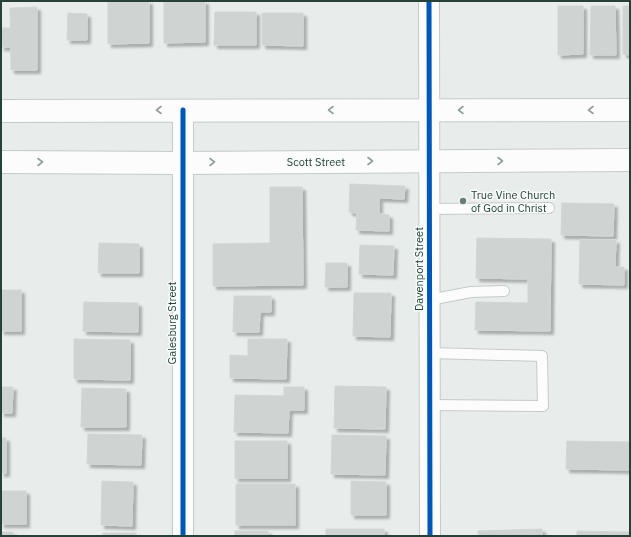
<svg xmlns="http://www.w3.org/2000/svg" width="631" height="537" viewBox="0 0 631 537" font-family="'IBM Plex Sans',sans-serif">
	<defs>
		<filter id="shadow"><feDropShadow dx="3.5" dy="3.5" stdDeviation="1" flood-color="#0004"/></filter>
	</defs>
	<rect width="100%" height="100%" fill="#e8edeb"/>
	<g fill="#cfd4d2" stroke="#d1d6d4" filter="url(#shadow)">
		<path d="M108,1H149V43L108,44Z"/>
		<path d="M164,1H205V42L164,43Z"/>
		<path d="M558,6H583V54L558,55Z"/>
		<path d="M591,6H615L616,55H590Z"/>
		<path d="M623,6H630V55L623,54Z"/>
		<path d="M37,7V70H11L10,8Z"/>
		<path d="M215,12H256V45H214Z"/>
		<path d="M68,13L87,14V40H67Z"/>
		<path d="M262,13H303V46L262,45Z"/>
		<rect x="1" y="28" width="9" height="19"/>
		<path d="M350,184L405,186L404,199L379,198V214L389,215V231L356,230L357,213L349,212Z"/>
		<path d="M270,187H302L303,285L213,286V244L270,243Z"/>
		<path d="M562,203L614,204L613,236L561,235Z"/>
		<path d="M477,238L551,239L550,331L475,330L476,302L528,303V279L476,278Z"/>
		<path d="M580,240H616L615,267H624V285L579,284Z"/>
		<path d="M99,243L139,244V273H98Z"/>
		<path d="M360,245L394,246L393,275L359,274Z"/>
		<path d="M326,263H347V287H325Z"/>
		<rect x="1" y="290" width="20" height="41"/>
		<path d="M354,293H391L390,337L353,336Z"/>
		<path d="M234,296H271V312H260L259,332H233Z"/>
		<path d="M84,302L138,303V332L83,331Z"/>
		<path d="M74,339L130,340V380L74,379Z"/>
		<path d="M248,339H287L286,379L230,378V355L248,356Z"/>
		<path d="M335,386L386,387L385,429L334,428Z"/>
		<path d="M1,387H13L12,413H1Z"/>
		<path d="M284,387H304V410H289L288,433L234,432L235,395L284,396Z"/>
		<path d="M82,388L126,389V427H81Z"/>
		<path d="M88,434L142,435L141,465L87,464Z"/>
		<path d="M332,435L386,436L385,475L331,474Z"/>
		<rect x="1" y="438" width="5" height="35"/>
		<rect x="235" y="441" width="52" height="37"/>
		<path d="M567,441L630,442V470L566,469Z"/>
		<path d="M102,481L133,482L132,526L101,525Z"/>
		<path d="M351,481L386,482V515H351Z"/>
		<rect x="236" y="484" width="59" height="41"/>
		<rect x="1" y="491" width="25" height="33"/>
		<rect x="326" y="529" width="58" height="7"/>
		<path d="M542,529V536H478V531Z"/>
		<rect x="235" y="531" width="33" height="5"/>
		<path d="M577,531L630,532V536H577Z"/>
		<rect x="1" y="532" width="12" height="4"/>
		<rect x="103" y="533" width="33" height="3"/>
	</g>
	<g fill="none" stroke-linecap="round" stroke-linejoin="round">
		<defs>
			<g id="lane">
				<path d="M429,209L549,208"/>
				<path d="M429,300L471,292L504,291"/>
				<path d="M430,353L542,356L543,406L430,405"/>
			</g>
			<g id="street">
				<path d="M429,1L430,536"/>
				<path d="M183,110V536"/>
			</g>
			<g id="secondary">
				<path d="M1,111L630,110"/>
				<path d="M1,162L182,163L630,160"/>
			</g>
		</defs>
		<use href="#lane" stroke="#c5cac8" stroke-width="12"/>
		<use href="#street" stroke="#c5cac8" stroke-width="22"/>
		<use href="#secondary" stroke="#c3cbc8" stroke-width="24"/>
		<use href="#lane" stroke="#fcfcfc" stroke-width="10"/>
		<use href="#street" stroke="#fcfcfc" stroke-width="20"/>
		<use href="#secondary" stroke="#fcfcfc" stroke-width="22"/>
		<defs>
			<g id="cycleway">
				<path d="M429,1L430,536"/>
				<path d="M183,110V536"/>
			</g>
		</defs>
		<use href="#cycleway" stroke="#f7fbf9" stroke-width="8"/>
		<use href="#cycleway" stroke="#0057b8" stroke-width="5"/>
	</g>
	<defs><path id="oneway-chevron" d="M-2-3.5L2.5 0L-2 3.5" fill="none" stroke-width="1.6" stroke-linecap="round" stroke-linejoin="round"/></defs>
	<g stroke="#909f9b">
		<use href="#oneway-chevron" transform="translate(159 110) rotate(180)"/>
		<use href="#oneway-chevron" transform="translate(331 110) rotate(-180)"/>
		<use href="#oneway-chevron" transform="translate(461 110) rotate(180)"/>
		<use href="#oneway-chevron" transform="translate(591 110) rotate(180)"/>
		<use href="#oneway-chevron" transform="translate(370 161)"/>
		<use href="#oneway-chevron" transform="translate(500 161)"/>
		<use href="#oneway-chevron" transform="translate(40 162)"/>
		<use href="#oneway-chevron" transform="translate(212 162)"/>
	</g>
	<circle fill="#697e78" stroke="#f7fbf9" stroke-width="1.5" cx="463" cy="201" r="4"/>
	<g text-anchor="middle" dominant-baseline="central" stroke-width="3" stroke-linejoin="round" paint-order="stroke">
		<g font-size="11" fill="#24423a" stroke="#f7fbf9">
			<text x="316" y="162">Scott Street</text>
			<text transform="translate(419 269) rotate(-90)">Davenport Street</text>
			<text transform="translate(172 323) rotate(-90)">Galesburg Street</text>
		</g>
		<g font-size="11" fill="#24423a" stroke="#f7fbf9" text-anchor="start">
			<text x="471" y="195">True Vine Church<tspan x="471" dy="13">of God in Christ</tspan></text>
		</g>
	</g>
	<rect width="631" height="537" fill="none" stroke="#24423a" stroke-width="4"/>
</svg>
